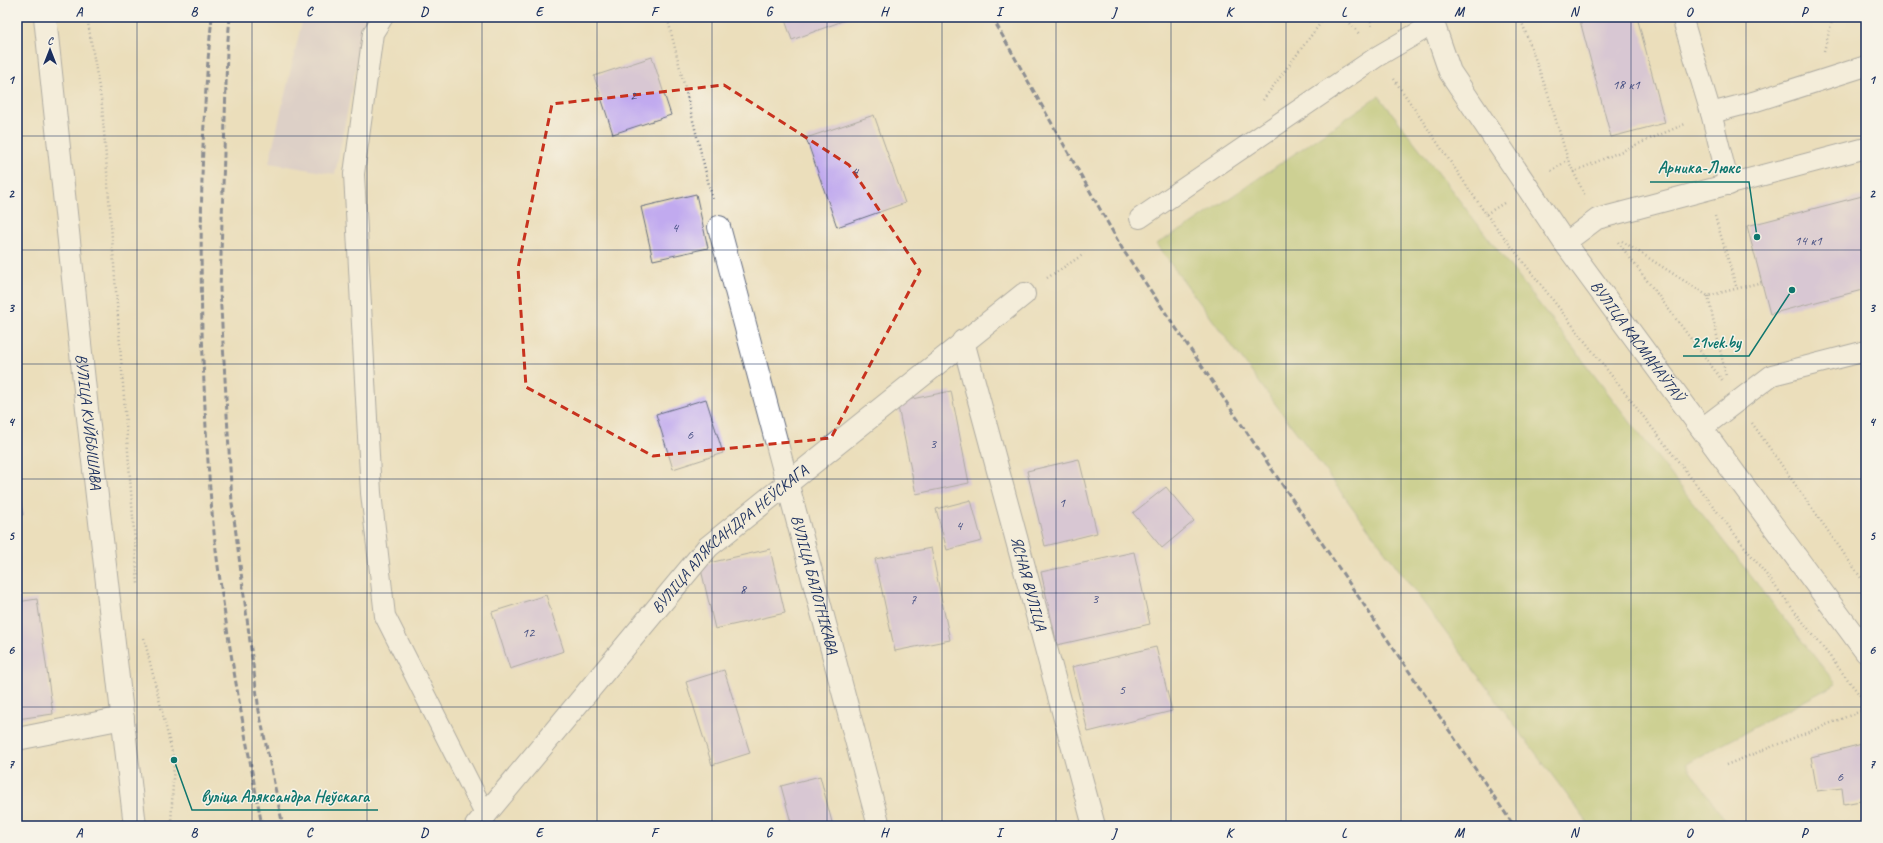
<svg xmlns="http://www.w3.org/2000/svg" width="1883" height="843" viewBox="0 0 1883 843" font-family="Caveat,sans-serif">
	<rect width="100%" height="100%" fill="#f7f3e8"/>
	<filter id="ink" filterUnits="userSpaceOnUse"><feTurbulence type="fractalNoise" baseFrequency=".025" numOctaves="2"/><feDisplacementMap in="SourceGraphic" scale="8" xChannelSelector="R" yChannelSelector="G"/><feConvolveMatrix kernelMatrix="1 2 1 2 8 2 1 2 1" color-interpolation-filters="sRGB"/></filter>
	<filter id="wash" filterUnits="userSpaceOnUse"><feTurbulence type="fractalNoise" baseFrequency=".012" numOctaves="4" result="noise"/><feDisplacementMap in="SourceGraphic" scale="16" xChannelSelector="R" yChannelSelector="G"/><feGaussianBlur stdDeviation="0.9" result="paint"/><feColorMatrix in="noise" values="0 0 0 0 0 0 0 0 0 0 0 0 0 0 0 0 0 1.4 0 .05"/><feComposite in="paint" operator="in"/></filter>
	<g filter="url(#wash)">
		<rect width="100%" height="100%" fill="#ebdebb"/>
		<path fill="#ccbed4" d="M303,17H366L335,174L269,163Z"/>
		<path fill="#a9bf63" stroke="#627760" d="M1379,96L1658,458L1836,684L1686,764L1729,826H1590L1156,244L1190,225Z"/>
		<g id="blocks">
			<g fill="#c1aaef">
				<path d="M784,17H853L792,40Z"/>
				<path d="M1579,17H1637L1665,123L1611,137Z"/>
				<path d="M652,57L671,115L613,134L594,76Z"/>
				<path d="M874,115L905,203L837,227L806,138Z"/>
				<path d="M696,194L708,248L653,260L641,207Z"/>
				<path d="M1866,195V255L1862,256L1866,272V289L1770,314L1747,226Z"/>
				<path d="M951,391L969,483L916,494L897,402Z"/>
				<path d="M706,399L723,453L673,469L656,414Z"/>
				<path d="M1079,459L1097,533L1045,546L1027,471Z"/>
				<path d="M17,478L23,515L17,516Z"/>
				<path d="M1166,487L1194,521L1162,548L1133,513Z"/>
				<path d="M971,500L982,541L947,550L936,509Z"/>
				<path d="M931,548L950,640L895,651L875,559Z"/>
				<path d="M770,549L785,613L715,629L700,565Z"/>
				<path d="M1134,552L1150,624L1057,645L1041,572Z"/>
				<path d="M546,595L564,651L510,669L492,612Z"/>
				<path d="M37,599L53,714L17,719V602Z"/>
				<path d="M1156,647L1172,711L1088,732L1072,667Z"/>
				<path d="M724,670L750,753L712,765L686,682Z"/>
				<path d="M1862,744L1866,764V800L1844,804L1842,788L1817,791L1811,757Z"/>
				<path d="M820,776L833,826H792L781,786Z"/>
			</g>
		</g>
	</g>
	<g filter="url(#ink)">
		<use href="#blocks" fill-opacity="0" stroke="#646c7f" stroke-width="1"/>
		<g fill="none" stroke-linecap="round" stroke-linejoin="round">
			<defs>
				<g id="service">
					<path d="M383,17L373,33L354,174L371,493L385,616L486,816"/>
					<path d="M1682,17L1711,113L1729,185"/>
					<path d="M1711,113L1753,102L1866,66"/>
					<path d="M1140,218L1378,56L1433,24"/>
					<path d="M1565,243L1597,219L1866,148"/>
					<path d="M1701,429L1772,375L1866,351"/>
				</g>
				<g id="minor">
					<path id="s1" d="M719,227L879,826"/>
					<path id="s2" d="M963,341L1094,826"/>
					<path d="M17,739L123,718"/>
					<path id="s3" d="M476,826L708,547L1024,294"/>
				</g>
				<g id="secondary">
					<path id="s4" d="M45,17L87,409L135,826"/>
					<path id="s5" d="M1431,17L1450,72L1565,243L1866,652"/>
				</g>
			</defs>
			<use href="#service" stroke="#646c7f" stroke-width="22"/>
			<use href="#minor" stroke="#646c7f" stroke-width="24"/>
			<use href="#secondary" stroke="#646c7f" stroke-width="24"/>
			<g stroke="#646c7f" stroke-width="2.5" stroke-dasharray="1 3" stroke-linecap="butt">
				<path d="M87,17L102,105L138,584"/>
				<path d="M664,17L669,24L713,201"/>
				<path d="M1345,17L1360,35"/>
				<path d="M1370,17L1372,28"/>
				<path d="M1520,17L1549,97L1568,160L1585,196"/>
				<path d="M1824,51L1833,17"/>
				<path d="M1394,79L1486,214L1866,703"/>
				<path d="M1263,100L1325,17"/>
				<path d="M1551,171L1568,160"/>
				<path d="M1573,172L1685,124"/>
				<path d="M1486,214L1504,203"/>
				<path d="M1715,216L1737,289"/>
				<path d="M1622,241L1708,296L1762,282"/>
				<path d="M1618,242L1722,380"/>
				<path d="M1047,278L1084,254"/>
				<path d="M1708,296L1726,376"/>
				<path d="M1752,423L1866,585"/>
				<path d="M144,638L174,760L171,826"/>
				<path d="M1726,765L1866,709"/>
			</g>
			<use href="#service" stroke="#fff" stroke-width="20"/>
			<use href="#minor" stroke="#fff" stroke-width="22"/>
			<use href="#secondary" stroke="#fff" stroke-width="22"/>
			<g stroke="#1b2f5e" stroke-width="3" stroke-dasharray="6 3" stroke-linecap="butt">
				<path d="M212,17C201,122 200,226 202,331C205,414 208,498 220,580C231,663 247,744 262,826"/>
				<path d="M230,17L227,50L220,290L232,503L259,711L283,826"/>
				<path d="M992,17L1123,250L1514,826"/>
			</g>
		</g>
	</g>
	<path d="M0 0H1883V843H0ZM724,85L849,165L920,271L831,438L653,456L526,387L518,268L552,104Z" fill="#ebdebb" fill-opacity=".55" fill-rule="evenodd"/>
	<path fill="none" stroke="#c8321e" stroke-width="3" stroke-dasharray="8 5" stroke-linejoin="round" d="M724,85L849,165L920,271L831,438L653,456L526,387L518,268L552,104Z"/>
	<path fill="none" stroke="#1b2f5e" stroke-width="1" stroke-opacity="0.55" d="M137,17V826M252,17V826M367,17V826M482,17V826M597,17V826M712,17V826M827,17V826M942,17V826M1056,17V826M1171,17V826M1286,17V826M1401,17V826M1516,17V826M1631,17V826M1746,17V826M17,136H1866M17,250H1866M17,364H1866M17,479H1866M17,593H1866M17,707H1866"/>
	<g text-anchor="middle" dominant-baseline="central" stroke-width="3" stroke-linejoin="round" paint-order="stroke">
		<g font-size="14" fill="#444e82">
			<text x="1626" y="84">18 к1</text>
			<text x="633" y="95">2</text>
			<text x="855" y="171">4</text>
			<text x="675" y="227">4</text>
			<text x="1808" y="240">14 к1</text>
			<text x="690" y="434">6</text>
			<text x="933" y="443">3</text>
			<text x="1062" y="502">1</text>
			<text x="959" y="525">4</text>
			<text x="743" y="589">8</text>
			<text x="1095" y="598">3</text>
			<text x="913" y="599">7</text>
			<text x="528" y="632">12</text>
			<text x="1122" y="689">5</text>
			<text x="1840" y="776">6</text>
		</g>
		<g font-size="16" fill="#1b2f5e" stroke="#f7f3e8">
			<text stroke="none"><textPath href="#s5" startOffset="386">ВУЛІЦА КАСМАНАЎТАЎ</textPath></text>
			<text stroke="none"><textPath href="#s4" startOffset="407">ВУЛІЦА КУЙБЫШАВА</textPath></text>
			<text stroke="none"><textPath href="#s3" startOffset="384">ВУЛІЦА АЛЯКСАНДРА НЕЎСКАГА</textPath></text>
			<text stroke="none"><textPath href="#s2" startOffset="251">ЯСНАЯ ВУЛІЦА</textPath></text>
			<text stroke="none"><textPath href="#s1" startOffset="370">ВУЛІЦА БАЛОТНІКАВА</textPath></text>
		</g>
	</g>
	<path fill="none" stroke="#0f766e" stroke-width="1.5" d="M1757 237L1749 182H1650M1792 290L1749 356H1683M174 760L192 810H378"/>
	<g fill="#0f766e" stroke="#f7f3e8" stroke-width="1.5">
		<circle cx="1757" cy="237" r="4"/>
		<circle cx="1792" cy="290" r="4"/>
		<circle cx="174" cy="760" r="4"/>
	</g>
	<g font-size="17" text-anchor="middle" font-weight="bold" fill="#0f766e" stroke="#f7f3e8" stroke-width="3" stroke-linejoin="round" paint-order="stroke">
		<text x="1699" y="173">Арника-Люкс</text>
		<text x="1716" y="348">21vek.by</text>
		<text x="285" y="802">вуліца Аляксандра Неўскага</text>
	</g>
	<rect width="1883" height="843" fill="none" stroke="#f7f3e8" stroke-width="44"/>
	<g transform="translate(50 50)" stroke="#f7f3e8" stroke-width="3" paint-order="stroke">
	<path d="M0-3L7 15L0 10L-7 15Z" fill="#1b2f5e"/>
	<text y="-6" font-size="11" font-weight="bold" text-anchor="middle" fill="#1b2f5e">С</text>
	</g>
	<rect x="22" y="22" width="1839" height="799" fill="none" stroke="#1b2f5e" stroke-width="1.5"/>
	<g font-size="13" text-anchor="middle" font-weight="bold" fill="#1b2f5e">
		<text x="79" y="16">A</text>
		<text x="194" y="16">B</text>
		<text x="309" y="16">C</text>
		<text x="424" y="16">D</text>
		<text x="539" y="16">E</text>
		<text x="654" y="16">F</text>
		<text x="769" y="16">G</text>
		<text x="884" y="16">H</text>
		<text x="999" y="16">I</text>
		<text x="1114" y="16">J</text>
		<text x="1229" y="16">K</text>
		<text x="1344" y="16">L</text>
		<text x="1459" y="16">M</text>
		<text x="1574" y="16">N</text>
		<text x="1689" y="16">O</text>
		<text x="1804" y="16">P</text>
		<text x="11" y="84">1</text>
		<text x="1872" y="84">1</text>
		<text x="11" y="198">2</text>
		<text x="1872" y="198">2</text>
		<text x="11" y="312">3</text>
		<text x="1872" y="312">3</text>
		<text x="11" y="426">4</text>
		<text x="1872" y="426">4</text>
		<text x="11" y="540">5</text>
		<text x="1872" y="540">5</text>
		<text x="11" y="654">6</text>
		<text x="1872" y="654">6</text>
		<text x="11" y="768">7</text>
		<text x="1872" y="768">7</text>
		<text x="79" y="837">A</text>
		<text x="194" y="837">B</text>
		<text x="309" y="837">C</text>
		<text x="424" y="837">D</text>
		<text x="539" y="837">E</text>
		<text x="654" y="837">F</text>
		<text x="769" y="837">G</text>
		<text x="884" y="837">H</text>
		<text x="999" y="837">I</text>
		<text x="1114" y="837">J</text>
		<text x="1229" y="837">K</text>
		<text x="1344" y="837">L</text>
		<text x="1459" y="837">M</text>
		<text x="1574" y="837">N</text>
		<text x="1689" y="837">O</text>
		<text x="1804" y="837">P</text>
	</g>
</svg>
